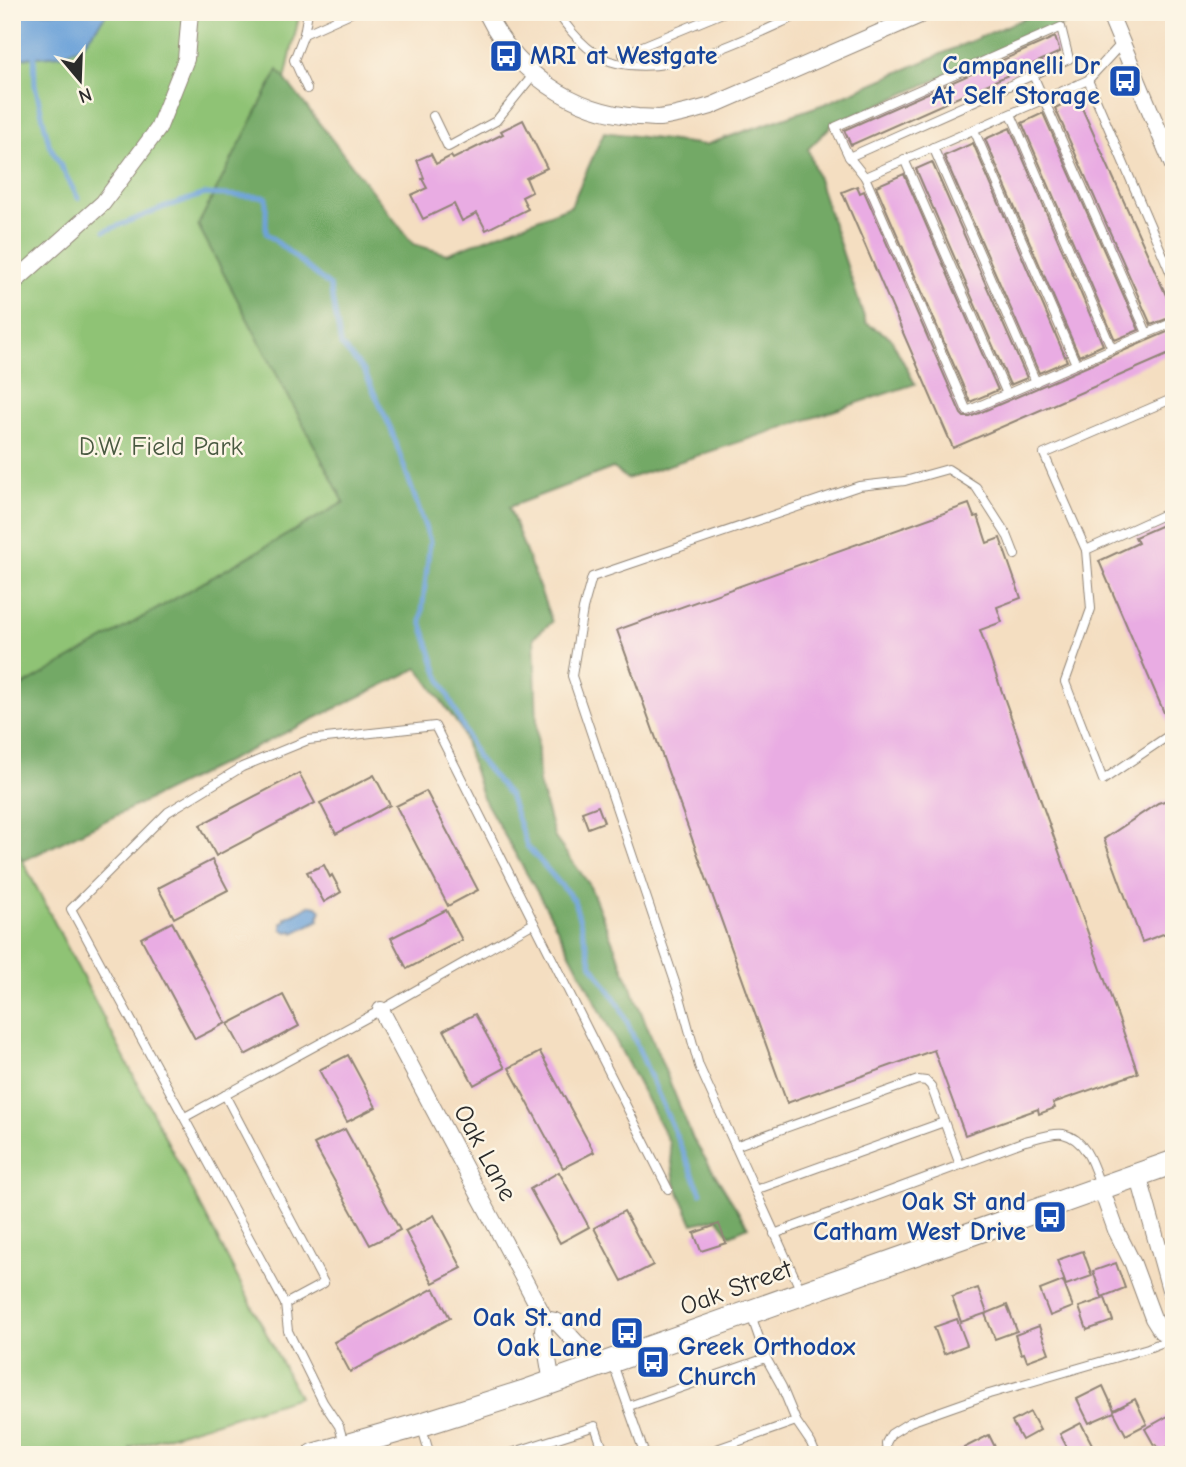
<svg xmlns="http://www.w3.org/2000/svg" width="1186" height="1467" viewBox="0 0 1186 1467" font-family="'Comic Neue',sans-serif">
	<rect width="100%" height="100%" fill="#fcf5e5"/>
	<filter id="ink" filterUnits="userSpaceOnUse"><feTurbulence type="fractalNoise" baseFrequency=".0143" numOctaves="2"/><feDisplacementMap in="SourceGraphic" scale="14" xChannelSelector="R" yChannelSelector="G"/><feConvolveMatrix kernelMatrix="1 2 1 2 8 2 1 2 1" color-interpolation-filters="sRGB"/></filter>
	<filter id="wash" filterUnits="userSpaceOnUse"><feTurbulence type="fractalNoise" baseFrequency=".00686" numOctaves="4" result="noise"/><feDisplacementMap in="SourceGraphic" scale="28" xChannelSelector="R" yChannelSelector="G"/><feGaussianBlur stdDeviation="1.57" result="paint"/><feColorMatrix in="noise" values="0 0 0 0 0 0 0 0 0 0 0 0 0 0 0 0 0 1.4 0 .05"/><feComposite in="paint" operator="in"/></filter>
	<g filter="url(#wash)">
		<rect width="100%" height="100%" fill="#f4dec1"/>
		<g fill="#8fc374" stroke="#5d7750" stroke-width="2">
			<path d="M12,12H300L284,84L359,506L12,703Z"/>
			<path d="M12,840L299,1397L130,1448L133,1455H12Z"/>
		</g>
		<path fill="#73a966" stroke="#4f6a48" stroke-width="2" d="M1039,12H1059L1065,24L832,125L808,149L866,323L890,337L915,384L627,479L613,468L509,507L552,622L534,637L539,783L555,838L589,884L693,1139L748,1227L730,1235L717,1218L693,1224L675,1183L669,1142L547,909L482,796L461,729L418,668L23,861L12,843V692L344,502L198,225L278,70L413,244L447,254L571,206L604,132L705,145L827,103Z"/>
		<g fill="#6ca2d9" stroke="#4c6682" stroke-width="2">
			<path d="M12,12H108L83,45L61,55L12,59Z"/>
			<path d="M311,905L317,906L321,910L318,918L319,920L294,933L293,931L287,932L282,929V923L286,920L285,918Z"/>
		</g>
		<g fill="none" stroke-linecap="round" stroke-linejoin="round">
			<g stroke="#6ca2d9" stroke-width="5">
				<path d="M34,52L35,85L49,144L78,198"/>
				<path d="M105,231L165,207L205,194L266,197V233L330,286L341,345L364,371L391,429L430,541L421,621L438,674L477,757L509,795L527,846L574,900L592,965L620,1006L701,1193"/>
			</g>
		</g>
		<g id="blocks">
			<g fill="#e9ace3">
				<path d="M1055,37L1060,52L851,145L844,130Z"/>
				<path d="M1077,97L1174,313V316L1151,325L1055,108Z"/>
				<path d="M1043,113L1139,330L1115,340L1022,123Z"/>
				<path d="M523,120L547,168L526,178L532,192L522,197L528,209L486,230L477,213L462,221L454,204L423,219L411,195L427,188L422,179L424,178L417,160L431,154L436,164L451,156L453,159L503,134L501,131Z"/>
				<path d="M1010,128L1103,345L1079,356L985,139Z"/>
				<path d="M973,143L1067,361L1039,373L944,156Z"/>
				<path d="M932,162L1027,378L1010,385L916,169Z"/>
				<path d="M904,174L998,390L970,402L876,186Z"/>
				<path d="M857,186L860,193L864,191L961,414L964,417H970L1174,329V352L953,448L842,192Z"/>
				<path d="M969,504L974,517L978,516L987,543L1000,538L1021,598L997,607L1002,622L980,630L1138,1073L1053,1103L1055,1108L1039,1114L1038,1109L965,1135L934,1050L787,1103L617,630Z"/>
				<path d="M1174,520V729H1171L1099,561L1138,543L1135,537Z"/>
				<path d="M299,773L315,803L216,856L200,825Z"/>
				<path d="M374,775L390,805L336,834L320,803Z"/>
				<path d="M426,791L478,890L448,906L396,806Z"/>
				<path d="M1174,798V930L1142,942L1104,839L1158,803Z"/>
				<path d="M598,806L604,822L588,828L582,812Z"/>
				<path d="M212,860L228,890L174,918L158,888Z"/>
				<path d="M324,865L330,877L332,875L341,892L324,902L307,872Z"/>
				<path d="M446,910L462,940L407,969L391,938Z"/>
				<path d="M172,922L226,1023L195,1039L141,938Z"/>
				<path d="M283,995L299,1026L245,1055L228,1024Z"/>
				<path d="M475,1014L505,1068L474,1085L444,1030Z"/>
				<path d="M540,1052L594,1152L563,1168L509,1068Z"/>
				<path d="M348,1055L376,1107L347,1122L319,1070Z"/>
				<path d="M345,1129L400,1230L370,1245L314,1144Z"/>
				<path d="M559,1172L589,1227L560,1243L530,1189Z"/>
				<path d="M624,1211L653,1265L622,1281L594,1228Z"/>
				<path d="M434,1215L462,1268L433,1283L405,1231Z"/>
				<path d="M719,1224L726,1243L701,1251L694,1233Z"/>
				<path d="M1083,1251L1092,1276L1066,1285L1057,1260Z"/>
				<path d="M1116,1263L1125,1288L1102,1297L1093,1271Z"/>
				<path d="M1063,1281L1073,1307L1050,1316L1040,1290Z"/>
				<path d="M434,1288L450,1318L350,1372L334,1342Z"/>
				<path d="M978,1288L987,1313L961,1322L952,1297Z"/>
				<path d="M1105,1298L1113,1321L1087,1330L1079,1307Z"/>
				<path d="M1007,1305L1017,1331L995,1339L985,1314Z"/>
				<path d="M957,1319L967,1345L944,1354L934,1327Z"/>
				<path d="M1039,1326L1049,1353L1027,1361L1024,1353L1021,1354L1015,1335Z"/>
				<path d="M1103,1386L1114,1410L1135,1399L1147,1424L1126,1435L1114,1412L1089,1423L1077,1399Z"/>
				<path d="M1030,1412L1040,1430L1022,1440L1012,1422Z"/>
				<path d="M1168,1416L1174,1427V1443L1160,1451L1156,1444L1154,1445L1145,1429Z"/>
				<path d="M1081,1423L1094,1448L1081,1455H1071L1060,1434Z"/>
				<path d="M989,1435L999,1455H950Z"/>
			</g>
		</g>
	</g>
	<g filter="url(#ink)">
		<use href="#blocks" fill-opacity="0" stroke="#908476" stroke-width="2"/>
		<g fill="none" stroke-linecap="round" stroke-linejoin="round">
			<defs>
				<g id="lane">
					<path d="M308,12L304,34L353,12"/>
					<path d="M557,12C571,33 592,58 617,63C678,77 750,36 805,12"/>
					<path d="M1061,27L1069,59L849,157L835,127Z"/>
					<path d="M304,34L294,60L307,89"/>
					<path d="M1122,43L1088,80L865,177L967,411L1174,322"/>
					<path d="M623,54L725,12"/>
					<path d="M1033,75L1147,333"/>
					<path d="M1088,80L1174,281"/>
					<path d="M1011,114L1112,349"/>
					<path d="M433,116L448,147L496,121L534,74"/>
					<path d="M974,130L1076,364"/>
					<path d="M1160,135L1174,129"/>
					<path d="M933,147L1036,382"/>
					<path d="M849,157L865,177"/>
					<path d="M904,159L1007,394"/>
					<path d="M1174,510L1086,550L1091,609L1065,682L1103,780L1165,738L1174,735"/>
					<path d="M1086,550L1044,454L1174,398"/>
					<path d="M225,1095L324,1283L285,1304"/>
					<path d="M185,1117L381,1010L534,923"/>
					<path d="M735,1146L918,1080L926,1081L931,1086L960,1165"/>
					<path d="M755,1190L944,1122"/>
					<path d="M774,1234L1025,1141C1034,1139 1054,1132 1063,1134C1086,1139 1093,1165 1100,1185"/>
					<path d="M801,1291L699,1066L680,997L572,676L583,609L592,577L859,486L905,481L948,469L976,487L1008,537L1015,555"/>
					<path d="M613,1364L645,1455"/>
					<path d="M629,1406L766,1358"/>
					<path d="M796,1421L811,1443L816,1455"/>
					<path d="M422,1428L430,1455"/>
					<path d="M344,1444L339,1426L323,1402L288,1331L285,1304L71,909L168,812L242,767L308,740L435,726L668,1189"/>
					<path d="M505,1455L595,1426L605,1455"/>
					<path d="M632,1455L643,1451"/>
					<path d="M700,1455L796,1421L782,1387L766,1358L751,1315"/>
					<path d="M887,1455L886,1443L891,1434L910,1422L989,1394L1148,1348L1171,1339"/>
				</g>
				<g id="street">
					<path d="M486,12C515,72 572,112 638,117C645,117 652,118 659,118C677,116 694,111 711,106L927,12"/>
					<path d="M1109,12L1174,168"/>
					<path d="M12,284L103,203L158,129L186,59L190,12"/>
					<path d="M381,1010L545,1319L543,1330L552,1383"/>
					<path d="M1138,1174L1174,1304"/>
					<path d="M1101,1188L1116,1230L1133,1264L1153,1318L1161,1331L1173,1338L1174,1342"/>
					<path d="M545,1319L556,1321L598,1366"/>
				</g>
				<path id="secondary" d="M314,1455L426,1423L524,1392L1174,1162"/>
			</defs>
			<use href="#lane" stroke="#908476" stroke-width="10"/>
			<use href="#street" stroke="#908476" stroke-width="18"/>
			<use href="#secondary" stroke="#908476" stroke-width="25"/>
			<use href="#lane" stroke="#fff" stroke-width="8"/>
			<use href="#street" stroke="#fff" stroke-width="16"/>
			<use href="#secondary" stroke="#fff" stroke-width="23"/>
		</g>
	</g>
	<defs>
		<symbol id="bus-square" viewBox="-11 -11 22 22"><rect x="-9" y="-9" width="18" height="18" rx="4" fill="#1a4fb4" stroke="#fcf5e5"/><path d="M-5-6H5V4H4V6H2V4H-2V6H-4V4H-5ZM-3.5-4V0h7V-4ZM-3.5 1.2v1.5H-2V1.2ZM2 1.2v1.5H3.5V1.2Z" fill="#fff"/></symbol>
	</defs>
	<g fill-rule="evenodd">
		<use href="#bus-square" x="487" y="37" width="38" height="38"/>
		<use href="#bus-square" x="1106" y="62" width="38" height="38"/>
		<use href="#bus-square" x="1031" y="1198" width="38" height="38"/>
		<use href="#bus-square" x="608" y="1314" width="38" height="38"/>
		<use href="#bus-square" x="634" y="1343" width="38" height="38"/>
	</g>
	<g text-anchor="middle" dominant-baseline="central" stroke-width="5" stroke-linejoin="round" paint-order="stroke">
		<g font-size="26" font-weight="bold" fill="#164399" stroke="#fcf5e5" text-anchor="end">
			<text x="530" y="56" text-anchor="start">MRI at Westgate</text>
			<text x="1100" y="66">Campanelli Dr<tspan x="1100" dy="30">At Self Storage</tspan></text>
			<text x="1026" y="1202">Oak St and<tspan x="1026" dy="30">Catham West Drive</tspan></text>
			<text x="602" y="1318">Oak St. and<tspan x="602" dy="30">Oak Lane</tspan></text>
			<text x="678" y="1347" text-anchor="start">Greek Orthodox<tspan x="678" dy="30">Church</tspan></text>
		</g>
		<g font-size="26" fill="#495941" stroke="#fcf5e5">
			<text x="161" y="447">D.W. Field Park</text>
		</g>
		<g font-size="26" fill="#2b2b2b" stroke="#fcf5e5">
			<text transform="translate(485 1153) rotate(62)">Oak Lane</text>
			<text transform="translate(736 1288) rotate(-20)">Oak Street</text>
		</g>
	</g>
	<rect width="1186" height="1467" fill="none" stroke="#fcf5e5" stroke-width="42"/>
	<g transform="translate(80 80) rotate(161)" stroke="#fcf5e5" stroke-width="5" paint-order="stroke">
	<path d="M0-5L12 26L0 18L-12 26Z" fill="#2b2b2b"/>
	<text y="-10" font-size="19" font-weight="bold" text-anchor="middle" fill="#2b2b2b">N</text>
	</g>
</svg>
